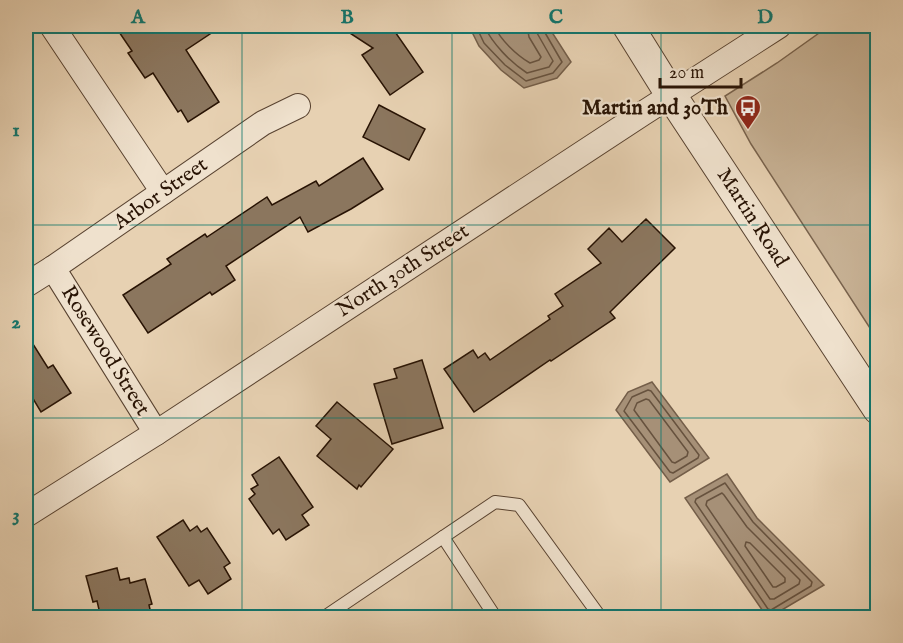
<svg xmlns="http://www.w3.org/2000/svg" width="903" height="643" viewBox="0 0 903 643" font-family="'IM FELL English',serif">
	<rect width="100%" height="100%" fill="#e7d1b2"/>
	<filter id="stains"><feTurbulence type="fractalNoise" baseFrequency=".00333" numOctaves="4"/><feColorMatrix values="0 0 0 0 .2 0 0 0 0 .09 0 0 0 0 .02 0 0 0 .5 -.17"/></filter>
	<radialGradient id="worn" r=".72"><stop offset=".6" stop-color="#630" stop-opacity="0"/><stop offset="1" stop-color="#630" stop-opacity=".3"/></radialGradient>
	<path fill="#c7b194" stroke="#78624c" stroke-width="1.5" d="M829,26H877V339L751,144L725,96L777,63Z"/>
	<g fill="#a69077" stroke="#745e49" stroke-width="1.5">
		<path d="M469,26H548L571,62L557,78L524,88L501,70L479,46Z"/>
		<path d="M652,382L709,458L670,482L616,410L628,392Z"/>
		<path d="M727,474L757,518L824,585L770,617H767L685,498Z"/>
	</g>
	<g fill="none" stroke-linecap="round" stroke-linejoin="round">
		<g stroke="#67523e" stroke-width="1.5">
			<path d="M476,26L484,43L505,65L526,81L553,73L562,62L544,31L543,26"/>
			<path d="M484,26C493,44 510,62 527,73L549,67L553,61L537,33L536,26"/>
			<path d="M494,26C501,40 516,55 530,63L539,60L541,57L529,37L527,26"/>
			<path d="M648,390L651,391L699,455L698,458L673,473L670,472L624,411L632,397Z"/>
			<path d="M646,399L649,400L688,452L687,456L675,463L672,462L634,410L637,403Z"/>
			<path d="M725,483L753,522L812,582L811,586L771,610L768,609L695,502L696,499Z"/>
			<path d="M722,493L724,495L747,527L800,580L799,584L774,599H770L706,505L707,501Z"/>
			<path d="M746,542L750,543L785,578V582L776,587H773L745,546Z"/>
		</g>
	</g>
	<g fill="#8b765e" stroke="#281304" stroke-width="1.5">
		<path d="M115,26H222L186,50L219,102L188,122L181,110L178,112L153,73L145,78L128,53L132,51Z"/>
		<path d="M339,26H391L423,72L390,95L362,55L373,48Z"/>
		<path d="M379,105L425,129L409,160L363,137Z"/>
		<path d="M363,158L383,189L351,209L308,232L300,217L226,266L235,280L212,295L210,292L148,333L123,295L171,264L167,259L205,234L207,237L267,197L272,205L316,181L319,186Z"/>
		<path d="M646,219L675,248L610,312L615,318L551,361L550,360L474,412L444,369L473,350L478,358L485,353L490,360L550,319L548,316L563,306L555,294L601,263L588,249L609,228L622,242Z"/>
		<path d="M26,333L48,368L53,365L71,393L41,412L26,387Z"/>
		<path d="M422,360L443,428L392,444L374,384L397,378L394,369Z"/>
		<path d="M337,402L393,449L361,487L359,485L357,489L317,456L331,439L316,426Z"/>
		<path d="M279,457L313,507L302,515L309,525L286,540L279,529L273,534L249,499L255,494L251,489L258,485L252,475Z"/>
		<path d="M183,520L190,531L197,526L201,532L207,528L230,563L224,567L231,579L208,594L199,580L189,586L157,537Z"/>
		<path d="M117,568L120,580L129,578L130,583L145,579L152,604L149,605L152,618H101L97,601L93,602L86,576Z"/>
	</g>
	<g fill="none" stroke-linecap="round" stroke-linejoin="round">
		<defs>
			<g id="service">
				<path d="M443,537L496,618"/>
				<path d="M323,618L495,502L519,505L601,618"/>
				<path d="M875,618L878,616"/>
			</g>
			<g id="minor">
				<path d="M52,26L163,192"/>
				<path d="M53,268L156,433"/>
				<path d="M26,285L53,268L263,123L298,106"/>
				<path d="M26,515L156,433L642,114L779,26"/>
			</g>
			<path id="tertiary" d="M628,26L671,95L878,409"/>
		</defs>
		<use href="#service" stroke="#584230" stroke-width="14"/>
		<use href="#minor" stroke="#584230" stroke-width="26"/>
		<use href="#tertiary" stroke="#584230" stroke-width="32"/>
		<use href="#service" stroke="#efe1cd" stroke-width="12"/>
		<use href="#minor" stroke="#efe1cd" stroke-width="24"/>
		<use href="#tertiary" stroke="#efe1cd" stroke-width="30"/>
	</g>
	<path fill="none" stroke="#0f766e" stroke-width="1.5" stroke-opacity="0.55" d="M242,26V618M452,26V618M661,26V618M26,225H878M26,418H878"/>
	<defs>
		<symbol id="bus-pin" viewBox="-11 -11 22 30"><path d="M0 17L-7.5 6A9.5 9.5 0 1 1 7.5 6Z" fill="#8f2418" stroke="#efe1cd"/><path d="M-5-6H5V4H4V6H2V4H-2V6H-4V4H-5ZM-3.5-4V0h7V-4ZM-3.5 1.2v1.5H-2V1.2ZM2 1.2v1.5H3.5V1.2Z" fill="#fff"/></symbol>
	</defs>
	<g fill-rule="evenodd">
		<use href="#bus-pin" x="733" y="93" width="30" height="40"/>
	</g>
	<g text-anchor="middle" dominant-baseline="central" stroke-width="4.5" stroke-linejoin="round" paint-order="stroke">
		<g font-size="21" font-weight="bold" fill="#281304" stroke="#efe1cd" text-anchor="end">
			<text x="728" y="108">Martin and 30Th</text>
		</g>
		<g font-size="21" fill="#281304" stroke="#efe1cd">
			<text transform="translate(161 194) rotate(-35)">Arbor Street</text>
			<text transform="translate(752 218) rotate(57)">Martin Road</text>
			<text transform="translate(403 271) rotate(-33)">North 30th Street</text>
			<text transform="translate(105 351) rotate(58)">Rosewood Street</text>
		</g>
	</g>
	<rect width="903" height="643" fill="none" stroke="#e7d1b2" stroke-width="66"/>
	<path d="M660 78v9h81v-9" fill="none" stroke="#281304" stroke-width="3"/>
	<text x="669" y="78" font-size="18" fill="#281304" stroke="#efe1cd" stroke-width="4.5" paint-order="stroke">20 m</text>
	<rect x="33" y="33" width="837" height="577" fill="none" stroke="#0f766e" stroke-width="2"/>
	<g font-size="20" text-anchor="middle" font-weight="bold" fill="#0f766e">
		<text x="138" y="23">A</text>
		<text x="347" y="23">B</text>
		<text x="556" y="23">C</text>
		<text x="765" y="23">D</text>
		<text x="16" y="136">1</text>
		<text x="16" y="328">2</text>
		<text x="16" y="521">3</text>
	</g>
	<rect width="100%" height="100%" filter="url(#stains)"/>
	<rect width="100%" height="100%" fill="url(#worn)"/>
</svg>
